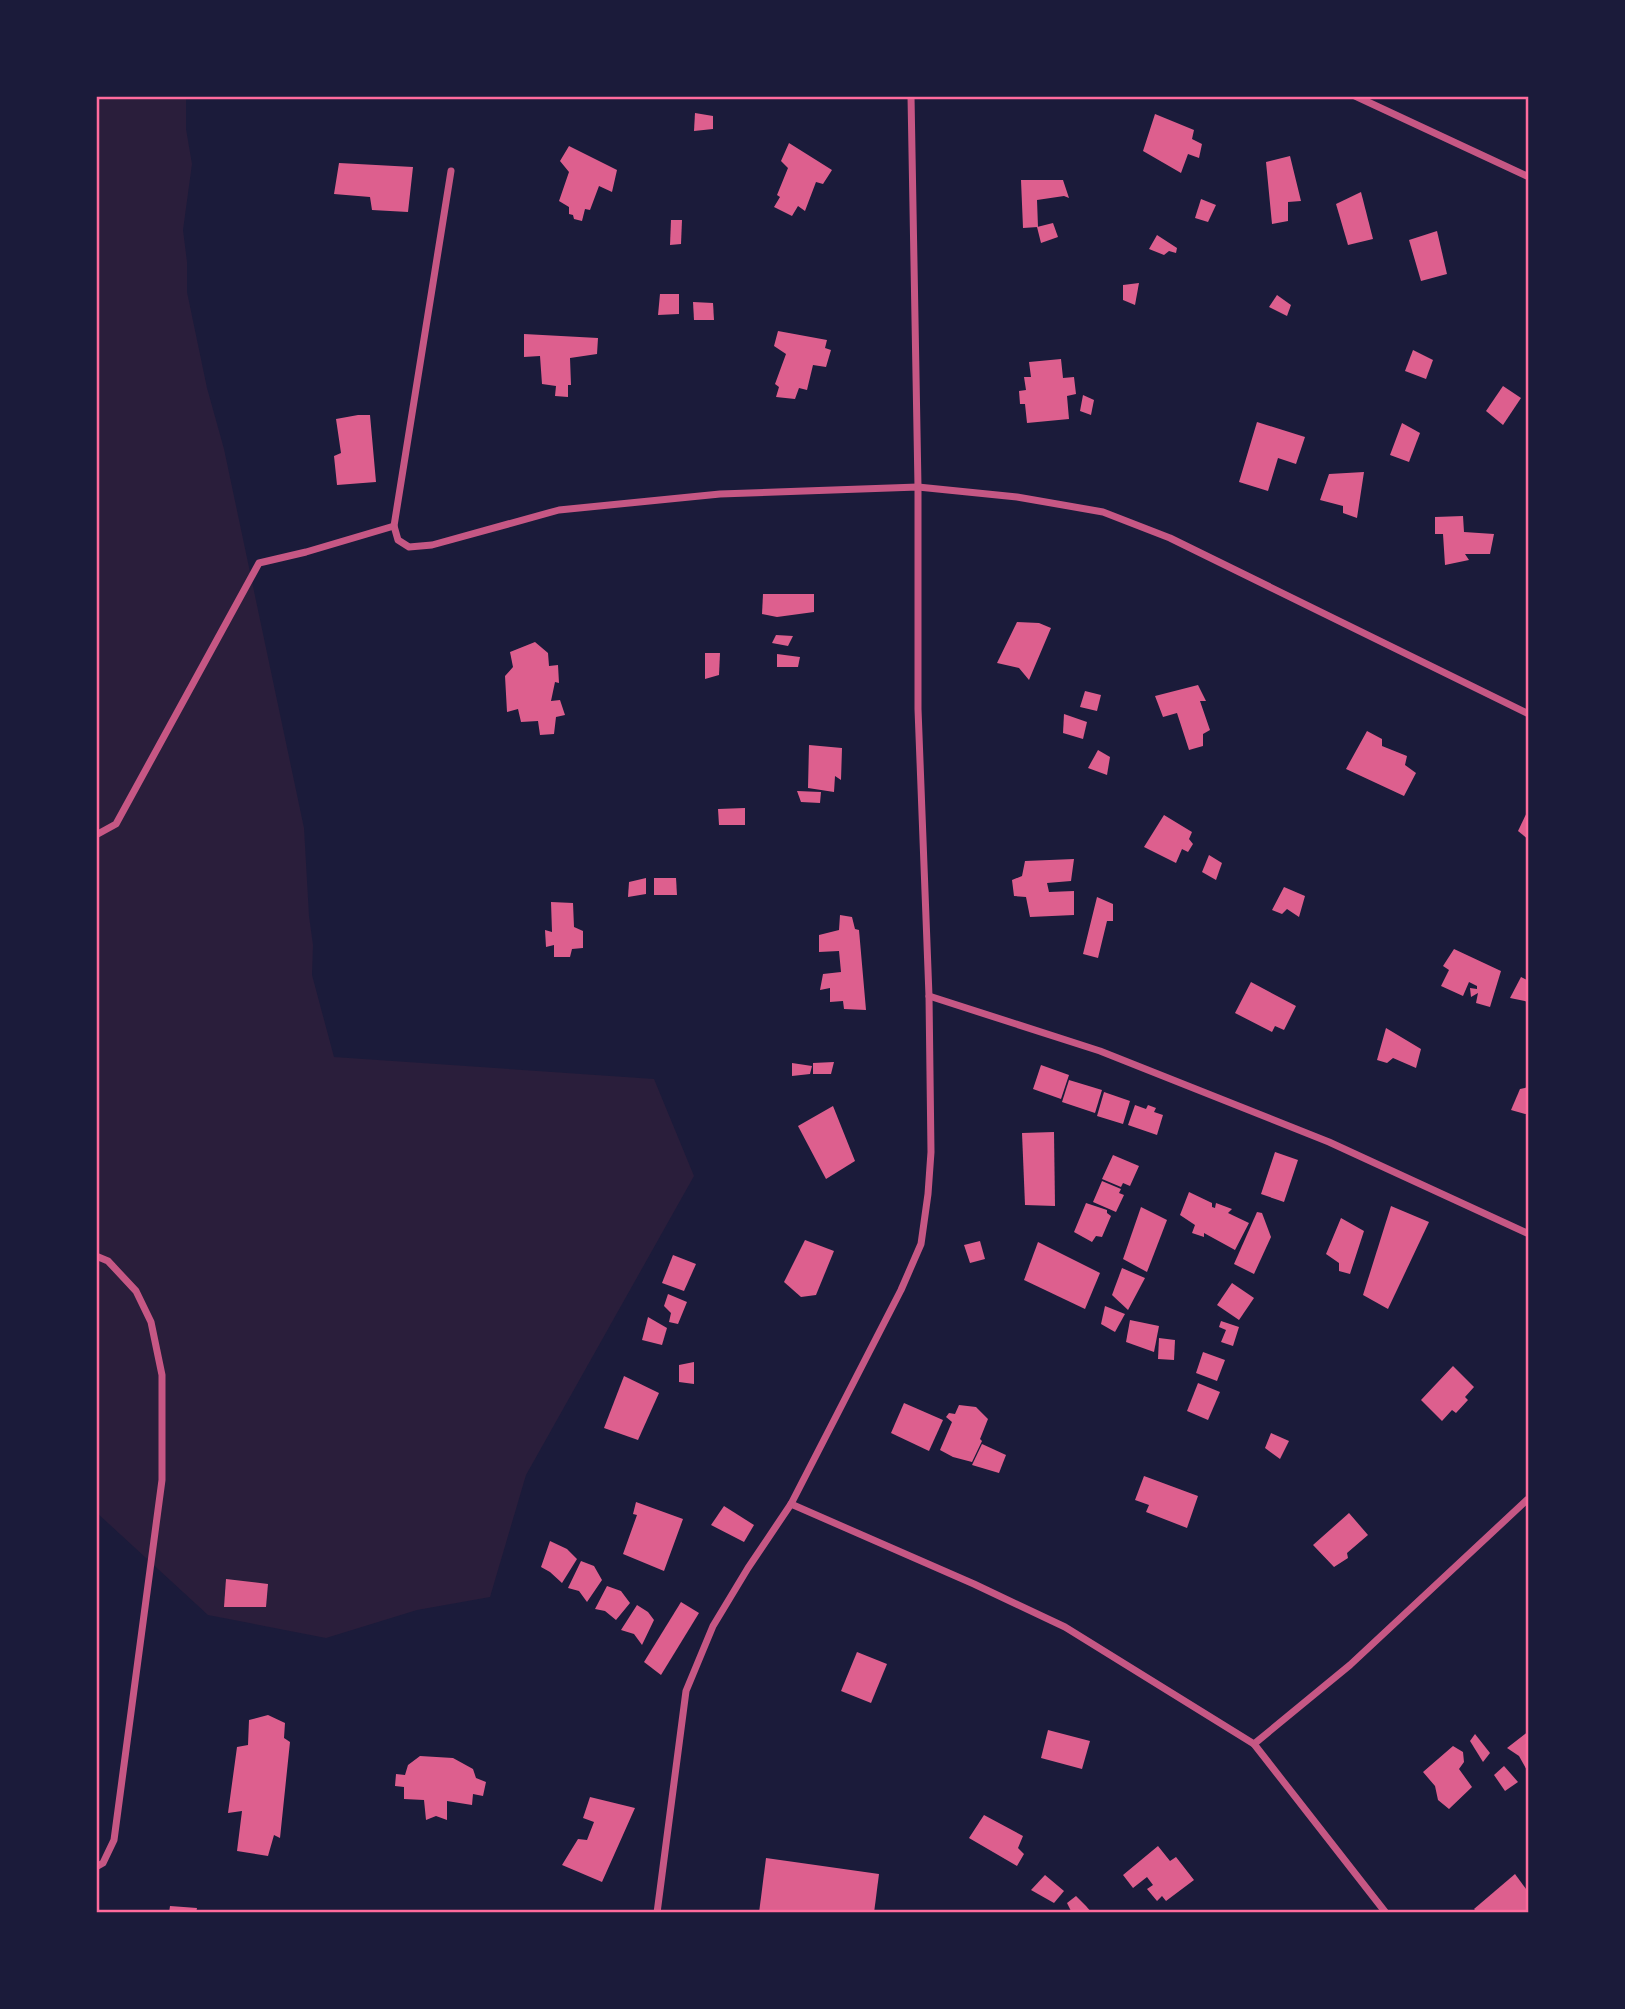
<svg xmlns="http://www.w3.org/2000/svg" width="1625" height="2009" viewBox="0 0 1625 2009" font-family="'Varela Round',sans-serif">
	<rect width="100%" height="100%" fill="#1b1b3a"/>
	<path fill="#2a1e3b" d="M96,96H186V129L192,164L183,230L187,262V292L207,388L224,449L304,828L309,916L313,945L312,975L334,1057L654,1079L694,1176L526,1475L490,1597L417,1610L326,1638L208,1615L96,1512Z"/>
	<g fill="#dd5f8e">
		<path d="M695,113L713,116V129L694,131Z"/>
		<path d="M1155,114L1194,130L1192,139L1202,144L1199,158L1188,154L1181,173L1143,151Z"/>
		<path d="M789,143L832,170L823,184L816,182L805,211L798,206L792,216L774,207L780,197L777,195L788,168L781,161Z"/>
		<path d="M569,146L617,170L612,192L599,186L590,210L585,209L582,221L574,219L573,215L569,214V207L559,201L569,172L560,161Z"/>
		<path d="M1290,156L1301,201L1288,202V221L1272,224L1266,162Z"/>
		<path d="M339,163L413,167L408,212L372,210L370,197L334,194Z"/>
		<path d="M1021,180H1063L1069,198L1064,196L1037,200L1038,227L1023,228Z"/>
		<path d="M1361,192L1373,239L1348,245L1336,204Z"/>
		<path d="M1201,199L1216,205L1208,222L1195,218Z"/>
		<path d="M671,220H682L681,244L670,245Z"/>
		<path d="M1053,223L1058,237L1041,243L1037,227Z"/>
		<path d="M1437,231L1447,274L1421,281L1409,240Z"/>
		<path d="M1157,235L1177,248L1176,253L1169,251L1164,255L1149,249Z"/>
		<path d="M1139,283L1135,305L1123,300V285Z"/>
		<path d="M660,294H679V314L658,315Z"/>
		<path d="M1277,295L1291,305L1287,316L1269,307Z"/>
		<path d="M693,302L713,303L714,320H694Z"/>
		<path d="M778,331L827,340L825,348L831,350L826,367L813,365L807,390L799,388L795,399L776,397L779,387L775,384L786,354L774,346Z"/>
		<path d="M524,334L598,338L597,354L570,358L571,385H568V397L555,396L556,386L542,384L540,356L524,357Z"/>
		<path d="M1413,350L1433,360L1426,379L1405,371Z"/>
		<path d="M1061,359L1063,378L1074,377L1076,394L1067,396L1069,419L1027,423L1025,404H1020L1019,391L1026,390L1024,377H1031L1029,362Z"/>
		<path d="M1503,386L1521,398L1503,425L1486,411Z"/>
		<path d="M1083,395L1094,400L1091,415L1080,411Z"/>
		<path d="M358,415H370L376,482L337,485L334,456L341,453L336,419Z"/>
		<path d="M1257,422L1305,437L1296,464L1278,458L1268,491L1239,482Z"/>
		<path d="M1402,423L1420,433L1409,462L1390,455Z"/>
		<path d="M1364,472L1357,518L1343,513V506L1320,500L1329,474Z"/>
		<path d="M1463,516L1464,532L1494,534L1490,554H1465L1469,560L1445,565L1443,534H1435V517Z"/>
		<path d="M763,594H814V612L777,617L762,614Z"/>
		<path d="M1017,622L1039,623L1051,628L1029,680L1019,668L997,663Z"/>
		<path d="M776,635L793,636L788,646L772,643Z"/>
		<path d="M535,642L548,653L549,666L558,665L559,683L555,682L551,701L560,700L565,715L556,717L554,734L540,735L538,721L521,722L518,709L507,712L505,676L513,667L510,652Z"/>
		<path d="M705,653H720L719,675L705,679Z"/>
		<path d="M777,654L800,657L798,667H777Z"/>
		<path d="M1198,685L1206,701H1200L1210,730L1203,734V746L1189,750L1177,713L1163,717L1155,696Z"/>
		<path d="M1085,691L1101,695L1097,711L1080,707Z"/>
		<path d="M1064,714L1087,722L1083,739L1063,733Z"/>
		<path d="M1367,731L1382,739V746L1407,756L1405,765L1416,773L1404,796L1346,769Z"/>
		<path d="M809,745L842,748L841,780L835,776L834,792L808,788Z"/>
		<path d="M1098,750L1110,757L1107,775L1088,768Z"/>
		<path d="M797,791L821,792L820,803L801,802Z"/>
		<path d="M745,808V825H719L718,809Z"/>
		<path d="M1529,808V840L1518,831Z"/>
		<path d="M1164,815L1192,832L1189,839L1193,844L1188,852L1182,849L1176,863L1144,847Z"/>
		<path d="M1209,855L1222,863L1216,880L1202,872Z"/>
		<path d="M1074,859L1071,881L1047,883L1049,892L1074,891V915L1030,917L1026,897L1014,896L1012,880L1022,876L1025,861Z"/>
		<path d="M646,878V894L628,897L629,882Z"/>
		<path d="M654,878H676L677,895H654Z"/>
		<path d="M1284,887L1305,896L1299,917L1287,909L1282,914L1272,910Z"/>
		<path d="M1097,897L1113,904V921H1107L1098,958L1083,954Z"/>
		<path d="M551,902L573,903L574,927L583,931V948L572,949L570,957H554V945L546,947L545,930L552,932Z"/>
		<path d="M840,915L852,917L855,929L859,930L866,1010L844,1009L843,1001L830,1002V988L820,990L823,974L841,972L839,951L819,952V935L839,930Z"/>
		<path d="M1454,949L1501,971L1490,1007L1476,1003L1478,993L1471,997L1470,988L1477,989V986L1469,982L1463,996L1441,986L1449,970L1443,966Z"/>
		<path d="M1521,977L1529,981V1002L1510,998Z"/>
		<path d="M1251,982L1296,1006L1284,1030L1275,1026L1272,1032L1235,1013Z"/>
		<path d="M1386,1028L1421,1049L1416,1068L1393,1058L1387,1063L1377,1060Z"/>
		<path d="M834,1062L831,1074H813V1063Z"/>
		<path d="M792,1063L812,1066L810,1074L792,1076Z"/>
		<path d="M1041,1065L1069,1075L1061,1099L1033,1089Z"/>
		<path d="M1069,1080L1102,1090L1095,1113L1062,1102Z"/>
		<path d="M1529,1087V1115L1511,1110L1520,1089Z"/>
		<path d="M1104,1092L1130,1101L1123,1124L1097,1116Z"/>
		<path d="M1135,1105L1146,1109L1148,1105L1156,1108L1154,1112L1163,1115L1157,1135L1128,1125Z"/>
		<path d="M833,1106L855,1161L826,1179L798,1126Z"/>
		<path d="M1054,1132L1055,1206L1025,1205L1022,1133Z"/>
		<path d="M1275,1152L1298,1160L1284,1202L1261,1194Z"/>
		<path d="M1113,1155L1139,1166L1130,1186L1123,1183L1121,1187L1102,1179Z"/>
		<path d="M1102,1181L1121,1189L1119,1193L1124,1195L1116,1212L1093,1202Z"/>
		<path d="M1189,1192L1212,1203V1207L1215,1208L1216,1203L1232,1209L1228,1213L1249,1223L1235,1250L1204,1233V1237L1192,1233L1195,1225L1180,1215Z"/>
		<path d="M1086,1203L1107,1210V1213L1111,1216L1102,1237L1096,1236L1092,1242L1074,1232Z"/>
		<path d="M1391,1206L1429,1222L1388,1309L1363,1295Z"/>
		<path d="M1141,1207L1167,1220L1147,1272L1123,1259Z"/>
		<path d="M1257,1212L1262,1213L1271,1237L1254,1274L1234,1264Z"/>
		<path d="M1341,1218L1364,1231L1350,1274L1339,1271V1263L1326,1254Z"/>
		<path d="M805,1240L834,1251L816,1295L801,1297L784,1282Z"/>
		<path d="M980,1241L985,1259L970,1263L964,1245Z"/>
		<path d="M1038,1242L1100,1273L1085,1309L1024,1280Z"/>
		<path d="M673,1255L696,1264L684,1291L662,1283Z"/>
		<path d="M1122,1268L1145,1278L1128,1310L1112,1295Z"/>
		<path d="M1232,1283L1254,1298L1239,1320L1217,1305Z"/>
		<path d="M668,1294L687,1302L678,1324L669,1322L671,1313L664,1306Z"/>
		<path d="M1105,1306L1125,1314L1115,1332L1101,1324Z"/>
		<path d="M648,1317L667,1328L662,1345L642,1340Z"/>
		<path d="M1130,1320L1159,1326L1154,1352L1126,1342Z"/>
		<path d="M1221,1321L1239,1327L1233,1346L1221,1342L1226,1330L1219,1327Z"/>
		<path d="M1159,1338L1175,1340L1174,1360L1158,1359Z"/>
		<path d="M1203,1352L1225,1360L1217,1381L1196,1373Z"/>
		<path d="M694,1362V1384L679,1382V1365Z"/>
		<path d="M1453,1366L1474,1387L1465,1397L1468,1400L1456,1413L1452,1410L1442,1421L1421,1400Z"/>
		<path d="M624,1376L659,1393L638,1440L604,1428Z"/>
		<path d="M1198,1383L1220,1392L1208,1420L1187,1411Z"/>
		<path d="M904,1403L943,1420L929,1451L891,1433Z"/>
		<path d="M959,1405L976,1407L988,1419L980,1439L982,1441L972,1462L953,1457L940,1450L952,1422L946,1417L949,1413L955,1414Z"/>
		<path d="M1271,1433L1289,1441L1280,1459L1265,1448Z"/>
		<path d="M982,1444L1006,1455L999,1473L972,1465Z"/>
		<path d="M1144,1476L1198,1496L1187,1528L1146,1512L1149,1505L1135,1500Z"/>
		<path d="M636,1502L683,1519L664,1571L623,1554L637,1515L633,1514Z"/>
		<path d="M724,1506L754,1525L744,1542L711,1525Z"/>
		<path d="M1349,1513L1368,1535L1347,1553L1348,1558L1334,1567L1313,1545Z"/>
		<path d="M550,1541L567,1549L577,1559L562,1583L550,1572L541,1567Z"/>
		<path d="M581,1561L594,1566L602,1580L587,1602L579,1591L568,1588Z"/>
		<path d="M226,1579L268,1584L266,1607H224Z"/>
		<path d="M607,1586L621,1591L630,1603L616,1620L605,1611L595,1609Z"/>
		<path d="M681,1602L699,1613L661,1675L644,1662Z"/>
		<path d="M637,1605L648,1612L654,1620L642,1645L634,1634L621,1630Z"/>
		<path d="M857,1652L887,1664L871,1703L841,1691Z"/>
		<path d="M268,1715L285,1723L284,1738L290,1742L280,1838L274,1835L268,1856L237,1851L242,1811L228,1813L237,1747L248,1745L249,1720Z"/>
		<path d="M1048,1730L1090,1741L1082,1769L1041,1758Z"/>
		<path d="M1529,1731V1774L1519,1756L1507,1748Z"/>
		<path d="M1475,1734L1490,1753L1483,1762L1470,1741Z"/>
		<path d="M1453,1746L1463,1752L1464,1762L1459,1769L1472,1787L1449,1809L1438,1800L1435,1786L1423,1772Z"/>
		<path d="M420,1756L453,1758L473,1769L476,1778L486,1782L483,1796L473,1794L472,1805L447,1801V1820L436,1816L426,1820L424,1800L404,1799V1787L395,1786L396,1774L405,1775L408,1765Z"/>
		<path d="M1504,1766L1518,1782L1505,1791L1494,1775Z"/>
		<path d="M590,1797L635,1808L602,1882L562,1865L578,1839L587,1840L594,1822L583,1818Z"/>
		<path d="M984,1815L1023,1836L1018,1848L1024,1854L1017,1866L969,1838Z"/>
		<path d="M1158,1846L1170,1861L1176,1857L1194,1880L1166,1901L1162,1896L1157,1901L1147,1889L1153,1885L1147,1877L1133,1888L1123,1875Z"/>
		<path d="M766,1858L879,1874L874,1913H759Z"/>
		<path d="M1515,1874L1529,1893V1913H1478L1474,1909Z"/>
		<path d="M1045,1875L1064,1891L1054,1903L1031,1890Z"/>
		<path d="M1076,1896L1086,1906L1092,1913H1072L1067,1903Z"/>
		<path d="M170,1906L197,1908L196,1913H169Z"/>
	</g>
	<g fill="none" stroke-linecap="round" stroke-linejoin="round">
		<g stroke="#c65784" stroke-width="7">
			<path d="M1355,96L1529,177"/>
			<path d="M451,171L394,526L398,540L409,547L432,545L559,510L720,494L918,487L1017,497L1103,512L1170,538L1529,714"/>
			<path d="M96,835L116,824L259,563L306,552L394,526"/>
			<path d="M929,996L1100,1051L1329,1142L1529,1234"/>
			<path d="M96,1256L108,1261L136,1291L151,1322L162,1375V1480L114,1840L103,1863L96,1867"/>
			<path d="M791,1504L974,1584L1065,1627L1254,1744L1350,1665L1529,1498"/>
			<path d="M1254,1744L1386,1913"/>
			<path d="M657,1913L686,1691L713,1626L748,1568L791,1504L901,1290L921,1244L928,1194L931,1152L929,996L918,709V487L911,96"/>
		</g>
	</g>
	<rect width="1625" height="2009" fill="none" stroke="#1b1b3a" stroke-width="196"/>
	<rect x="98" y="98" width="1429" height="1813" fill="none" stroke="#ff6b9d" stroke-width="2.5"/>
</svg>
